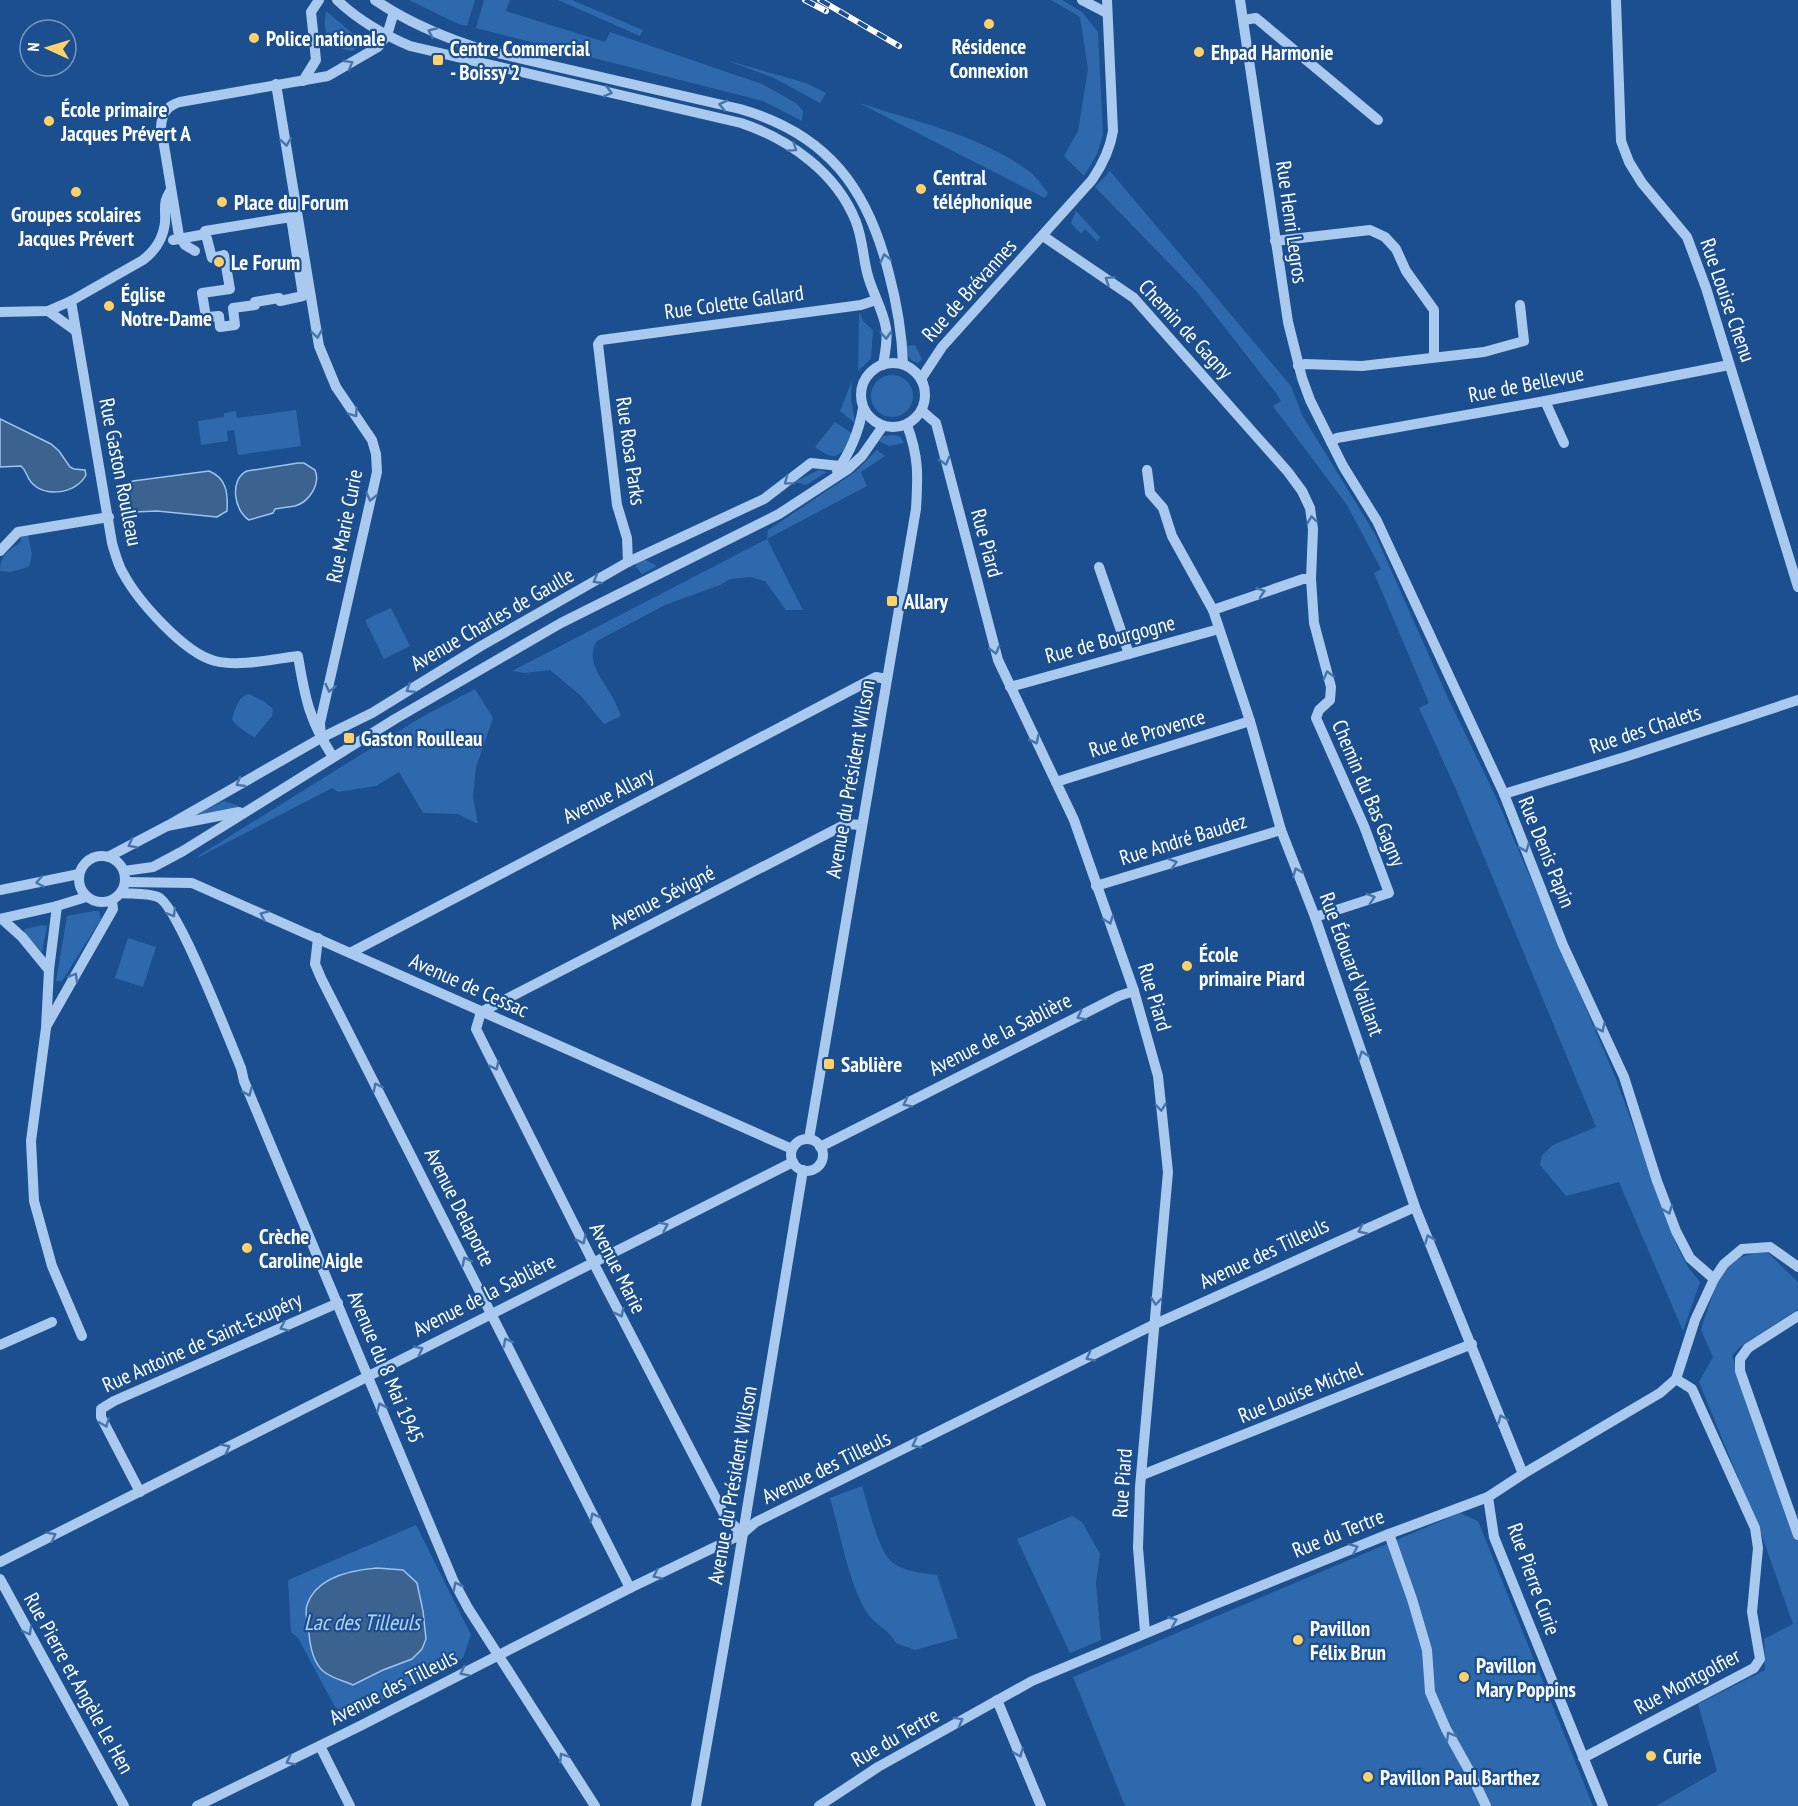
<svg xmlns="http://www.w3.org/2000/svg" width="1798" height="1806" viewBox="0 0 1798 1806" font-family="'PT Sans Narrow',sans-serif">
	<rect width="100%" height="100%" fill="#1b4f8f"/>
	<g fill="#2e69ad">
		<path d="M409,0H475L467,26L458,24Z"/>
		<path d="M484,0H510L506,11L605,42L610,32L762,84L796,103L803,111L802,121L763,101L476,28Z"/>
		<path d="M558,0H572L643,30L640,36Z"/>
		<path d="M1051,0H1062L1082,12L1098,32L1103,135L1097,154L1084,176L1064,156L1078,131L1088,69L1080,17Z"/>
		<path d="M326,11L364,43L352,51C328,47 322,34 326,11Z"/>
		<path d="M725,60L806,83L826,93L820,103L774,78Z"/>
		<path d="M859,103C914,121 983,136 1030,172C1037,177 1042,186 1048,193L1045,198Z"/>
		<path d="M1110,171L1291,386L1302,415L1375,534L1447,696L1495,795L1616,1079L1677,1246L1688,1267L1700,1282L1683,1331L1619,1182L1566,1196L1540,1165L1542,1155L1553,1145L1596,1127L1455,787L1419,708L1429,703L1374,573L1381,569L1347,505L1273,406L1281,401L1276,393L1197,292L1095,187Z"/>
		<path d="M1076,211L1100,237L1097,241L1085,229L1081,234L1071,223Z"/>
		<path d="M859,312L864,322L873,330L871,359L858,371Z"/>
		<path d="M915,345L922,359L918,363L912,361L907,355V346Z"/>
		<circle cx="892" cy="396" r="21"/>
		<path d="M852,381L851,398L855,423L840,411Z"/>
		<path d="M296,410L301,446L238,455L234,430L227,431L228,441L201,445L198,421L224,417V413L236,411L237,418Z"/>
		<path d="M835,422L853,434C841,455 838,464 815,447Z"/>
		<path d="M894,435L900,436L904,443L889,446L879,441L883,436Z"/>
		<path d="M877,450L885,456L861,472L867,486L767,539L803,610H786L765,581L750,577L730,579L720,585L665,605L597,641C584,661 604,681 613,698C616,703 618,710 621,716L604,724L581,696L550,670L524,673L512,671L767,539L768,530L855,472Z"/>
		<path d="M819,470L827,472L806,485L794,482Z"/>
		<path d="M28,535C30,546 35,557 28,567L11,572L0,571C0,556 9,549 21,542L20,536Z"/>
		<path d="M642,558L657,566L642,574L636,567V561Z"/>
		<path d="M391,608L410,646L384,659L365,620Z"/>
		<path d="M475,689L493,718L476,767L473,797L478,824L458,814L423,813L399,772L376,786L338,792L332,788L199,857L198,856L420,718Z"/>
		<path d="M249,694L265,702L273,709L272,716L255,737C251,736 233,724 232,719C235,710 238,696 249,694Z"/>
		<path d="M224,801L239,806L222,813L199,816L201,812Z"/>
		<path d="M94,911H99L101,919L62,981H56L67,916Z"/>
		<path d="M42,925L47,926L42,952L24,933L25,929Z"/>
		<path d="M128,938L156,947L143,987L115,978Z"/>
		<path d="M1756,1253H1768L1798,1282V1309L1740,1347L1732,1356L1798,1539V1806H1656L1717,1771L1698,1704L1765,1670L1764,1639L1793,1624L1762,1536L1699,1382L1713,1357L1701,1330C1705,1317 1718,1276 1726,1267C1734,1258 1746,1255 1756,1253Z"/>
		<path d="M862,1486C868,1505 877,1544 888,1558C898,1571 921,1573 937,1575L958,1638L915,1650L896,1643C890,1630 876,1626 868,1614C849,1587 840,1531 830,1498Z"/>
		<path d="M1460,1513L1478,1521L1593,1806H1125L1073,1677Z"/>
		<path d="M1072,1516L1082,1522L1100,1554L1096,1583L1101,1640L1070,1653L1017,1539Z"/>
		<path d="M416,1525L471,1635L463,1658L350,1717L335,1707L298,1638L291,1632L288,1580Z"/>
	</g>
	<g fill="#3c6290" stroke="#9cc4f0" stroke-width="1.5">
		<path d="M0,419L51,444L59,451L70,467L74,469L85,470L86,475C77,493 45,499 31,482C26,476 27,471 21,466L0,467Z"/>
		<path d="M298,463H304L315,470C321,484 309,502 295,506C288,507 281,508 275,509L273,513L249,520C234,511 229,479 247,471Z"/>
		<path d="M209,471C227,478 228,494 227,511L217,517L157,511L134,512L125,509V490L127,484L133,481Z"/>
		<path d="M377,1568L403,1570L417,1583L423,1611L426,1639L422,1649L412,1659L383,1670L353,1685C344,1681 331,1678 323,1671C313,1662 310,1646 309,1633C308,1625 304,1613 307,1605C316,1577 352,1570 377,1568Z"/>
	</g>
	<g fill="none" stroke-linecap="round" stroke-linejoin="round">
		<g stroke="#a9c9ee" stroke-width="10">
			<path d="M337,0C358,20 384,35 410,46L741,123C789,139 837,173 856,222C863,240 863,259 868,276C873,294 883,310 886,328C888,340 885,353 883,365"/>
			<path d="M375,0C409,23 445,38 484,50L740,109C828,134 868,189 889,274C897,304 902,333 903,364"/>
			<path d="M1082,0L1107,13"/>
			<path d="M1240,0L1288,322L1302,378L1310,400L1343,466L1377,521L1504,794L1563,945L1624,1077L1657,1181L1676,1231L1690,1258L1714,1279"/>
			<path d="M1616,0L1621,141L1629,162L1642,183L1687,237L1706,288L1798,587"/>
			<path d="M1244,20L1256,18L1378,120"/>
			<path d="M303,81L316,60L311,12L319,0"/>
			<path d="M276,84L319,346L336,387L372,440L376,454L377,472L320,723L321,738"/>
			<path d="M291,217L303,296L280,301L279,298L255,302V305L233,308L235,325L220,327L219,316L206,317L202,293L230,289L224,255L212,258L205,231Z"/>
			<path d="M1043,236L1134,298L1288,472L1302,491L1310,508L1313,529L1311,579L1314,623L1331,687L1330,700L1319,710L1316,718L1364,826L1389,893L1315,917"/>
			<path d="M1275,241L1370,230L1385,237L1396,249L1406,271L1434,310V357"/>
			<path d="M195,251L185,245L179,236L161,127C162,113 167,106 180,102L328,76L378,47L387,35L394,12"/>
			<path d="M71,301L112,543C115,553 118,565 123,573C138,601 184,653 215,661C240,667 273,659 298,656C305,698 309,720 333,757"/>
			<path d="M48,311L76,331"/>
			<path d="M0,312L48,311L71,301L143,260C155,251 163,238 165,223C166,207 162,204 171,190"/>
			<circle cx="893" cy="395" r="32"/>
			<path d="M1298,366L1305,364L1362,366L1484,352L1524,341L1520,305"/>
			<path d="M921,379L942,347L1092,180C1103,164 1110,150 1113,131L1107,0"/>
			<path d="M1545,401L1564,443"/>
			<path d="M922,411L936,423L998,660L1074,820L1134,991L1158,1076L1168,1172L1140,1487L1138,1548L1145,1632"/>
			<path d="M1331,442L1337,438L1545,401L1729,365"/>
			<path d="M1147,470L1150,493L1163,508L1172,536L1213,610L1250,721L1281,830L1315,917L1415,1207L1523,1474"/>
			<path d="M837,471C851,451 859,432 863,408"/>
			<path d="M0,551L18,532L109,517"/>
			<path d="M628,562L627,538L617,505L598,344L601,340L861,305L876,300"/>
			<path d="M1099,567L1129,654"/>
			<path d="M1213,610L1303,579H1311"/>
			<path d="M1010,687L1219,629"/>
			<path d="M1056,782L1250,721"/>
			<path d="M1504,794L1628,756L1798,700"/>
			<path d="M167,826L321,738L372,713L481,646L628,562L764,499L811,463L840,466"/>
			<circle cx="102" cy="879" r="23"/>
			<path d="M108,857L167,826L239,812"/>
			<path d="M124,871L153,867L183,851L395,719L561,623L779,514L848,469L862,456L883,426"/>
			<path d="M125,882L192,883L792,1149"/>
			<path d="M1096,886L1281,830"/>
			<path d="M0,890L79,874"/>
			<path d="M121,893C132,894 148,893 158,897C177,904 230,1042 241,1068L244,1081L453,1580L468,1608L595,1806"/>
			<path d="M57,906L49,970L46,1028L31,1141L34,1201L52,1266L82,1336"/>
			<path d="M0,919L57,906L86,897"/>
			<path d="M2,919L22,937L49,970"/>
			<path d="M318,938L315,964L321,978L630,1588"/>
			<path d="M350,953L876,677L886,679"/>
			<path d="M47,1025L113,909L112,901"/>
			<path d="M809,1139L916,509C918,476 919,457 907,425"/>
			<circle cx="807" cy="1155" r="16"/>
			<path d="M820,1147L1119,996L1134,991"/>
			<path d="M1798,1316L1748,1348L1740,1359V1371L1798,1535"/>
			<path d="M0,1345L52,1322"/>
			<path d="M1142,1475L1472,1344"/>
			<path d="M140,1492L101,1417V1409L114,1401L338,1303"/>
			<path d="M1488,1497L1494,1537L1603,1806"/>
			<path d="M742,1534L725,1516L593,1262L476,1029L481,1012L846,824L862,825"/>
			<path d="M1389,1534L1412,1599L1427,1650L1430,1692L1446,1729L1470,1772L1486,1806"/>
			<path d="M0,1562L793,1162"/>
			<path d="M0,1579L124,1806"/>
			<path d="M997,1700L1041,1806"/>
			<path d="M320,1746L350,1806"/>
			<path d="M1583,1758L1754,1668L1760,1659L1752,1612L1758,1548L1755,1528L1692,1389L1676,1379"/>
			<path d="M197,1806L360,1726L630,1588L742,1534L756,1522L1153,1325L1415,1207"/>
			<path d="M696,1806L732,1600L803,1170"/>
			<path d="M819,1806L878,1767L1032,1681L1216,1604L1389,1534L1488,1497L1523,1474L1660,1393L1676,1379L1695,1320L1714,1279L1724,1264L1742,1249L1770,1247L1798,1267"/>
		</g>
		<defs>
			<g id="rail">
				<path d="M805,0L826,11"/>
				<path d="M820,0L899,46"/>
			</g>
		</defs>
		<use href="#rail" stroke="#fff" stroke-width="6"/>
		<use href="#rail" stroke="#1b4f8f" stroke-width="4" stroke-dasharray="11" stroke-linecap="butt"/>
		<path stroke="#a9c9ee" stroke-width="10" d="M173,240L206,234"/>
	</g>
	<defs><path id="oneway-chevron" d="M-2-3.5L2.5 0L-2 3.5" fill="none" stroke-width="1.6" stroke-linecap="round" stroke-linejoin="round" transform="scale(1.5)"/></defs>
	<g stroke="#4674ac">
		<use href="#oneway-chevron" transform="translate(432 32) rotate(-156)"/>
		<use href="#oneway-chevron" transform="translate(349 64) rotate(-30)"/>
		<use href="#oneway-chevron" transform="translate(608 92) rotate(13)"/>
		<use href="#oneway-chevron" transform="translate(723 105) rotate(-167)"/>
		<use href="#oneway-chevron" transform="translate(286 142) rotate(81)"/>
		<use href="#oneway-chevron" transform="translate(793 148) rotate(34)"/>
		<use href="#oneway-chevron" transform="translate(885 258) rotate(-104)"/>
		<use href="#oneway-chevron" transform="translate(1109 280) rotate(-146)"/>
		<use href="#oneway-chevron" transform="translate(317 334) rotate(81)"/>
		<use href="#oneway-chevron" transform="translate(886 335) rotate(87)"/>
		<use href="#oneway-chevron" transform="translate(354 413) rotate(55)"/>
		<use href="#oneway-chevron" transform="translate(945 461) rotate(75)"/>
		<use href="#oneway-chevron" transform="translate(788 481) rotate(143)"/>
		<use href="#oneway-chevron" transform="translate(371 497) rotate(103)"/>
		<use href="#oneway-chevron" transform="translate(1312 520) rotate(-98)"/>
		<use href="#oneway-chevron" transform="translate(597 580) rotate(150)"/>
		<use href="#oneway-chevron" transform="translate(1261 592) rotate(-19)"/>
		<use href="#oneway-chevron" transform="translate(995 650) rotate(75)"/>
		<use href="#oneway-chevron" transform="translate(1328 675) rotate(-105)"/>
		<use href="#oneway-chevron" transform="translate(330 688) rotate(103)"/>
		<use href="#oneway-chevron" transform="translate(410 689) rotate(148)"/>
		<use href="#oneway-chevron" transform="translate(1035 740) rotate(64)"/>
		<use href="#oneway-chevron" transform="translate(240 783) rotate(150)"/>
		<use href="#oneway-chevron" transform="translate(132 844) rotate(153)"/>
		<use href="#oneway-chevron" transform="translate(1525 848) rotate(68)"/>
		<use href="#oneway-chevron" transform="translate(1173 863) rotate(-17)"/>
		<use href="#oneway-chevron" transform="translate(1297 872) rotate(-112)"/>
		<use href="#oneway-chevron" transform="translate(40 882) rotate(169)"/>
		<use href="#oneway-chevron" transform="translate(1371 898) rotate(-18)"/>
		<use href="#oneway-chevron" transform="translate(172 913) rotate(59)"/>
		<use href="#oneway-chevron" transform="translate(264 915) rotate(-156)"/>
		<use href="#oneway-chevron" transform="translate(1109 920) rotate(70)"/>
		<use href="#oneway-chevron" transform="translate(74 977) rotate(-60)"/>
		<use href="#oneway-chevron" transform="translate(1081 1016) rotate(153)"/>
		<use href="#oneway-chevron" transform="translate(1601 1028) rotate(65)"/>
		<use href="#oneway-chevron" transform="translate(1363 1055) rotate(-109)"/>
		<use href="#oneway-chevron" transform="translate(495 1066) rotate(63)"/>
		<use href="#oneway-chevron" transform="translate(377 1087) rotate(-117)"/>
		<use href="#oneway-chevron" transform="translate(248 1092) rotate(67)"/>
		<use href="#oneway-chevron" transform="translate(907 1103) rotate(153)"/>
		<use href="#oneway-chevron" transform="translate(1161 1107) rotate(84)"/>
		<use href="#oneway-chevron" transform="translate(1668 1210) rotate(70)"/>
		<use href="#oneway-chevron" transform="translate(664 1226) rotate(-26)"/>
		<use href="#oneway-chevron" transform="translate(1362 1230) rotate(155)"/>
		<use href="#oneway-chevron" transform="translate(1429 1239) rotate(-112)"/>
		<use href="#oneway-chevron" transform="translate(582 1240) rotate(63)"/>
		<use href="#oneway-chevron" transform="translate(466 1261) rotate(-117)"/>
		<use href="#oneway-chevron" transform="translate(1156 1301) rotate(96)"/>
		<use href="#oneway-chevron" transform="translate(620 1313) rotate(63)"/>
		<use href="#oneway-chevron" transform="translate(284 1327) rotate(156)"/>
		<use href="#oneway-chevron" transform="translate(507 1342) rotate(-117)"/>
		<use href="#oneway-chevron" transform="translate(419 1350) rotate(-27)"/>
		<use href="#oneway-chevron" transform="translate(1090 1357) rotate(153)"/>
		<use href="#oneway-chevron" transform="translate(381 1407) rotate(-113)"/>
		<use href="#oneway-chevron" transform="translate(1502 1419) rotate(-112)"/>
		<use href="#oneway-chevron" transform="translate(105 1423) rotate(67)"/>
		<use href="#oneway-chevron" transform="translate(916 1444) rotate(153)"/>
		<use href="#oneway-chevron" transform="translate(226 1448) rotate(-27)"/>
		<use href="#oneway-chevron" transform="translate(594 1517) rotate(-117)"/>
		<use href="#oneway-chevron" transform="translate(52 1536) rotate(-27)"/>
		<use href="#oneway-chevron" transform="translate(1354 1548) rotate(-22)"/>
		<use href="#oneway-chevron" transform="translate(657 1575) rotate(154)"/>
		<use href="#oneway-chevron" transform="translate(457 1586) rotate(-117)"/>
		<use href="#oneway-chevron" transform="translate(1173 1621) rotate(-22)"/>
		<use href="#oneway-chevron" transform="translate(28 1631) rotate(61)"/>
		<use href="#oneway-chevron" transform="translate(464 1672) rotate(153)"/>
		<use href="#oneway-chevron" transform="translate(959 1721) rotate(-29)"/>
		<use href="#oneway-chevron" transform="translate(1450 1736) rotate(-121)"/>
		<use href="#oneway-chevron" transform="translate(1019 1753) rotate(67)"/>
		<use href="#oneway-chevron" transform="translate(563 1757) rotate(-123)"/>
		<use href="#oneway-chevron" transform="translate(290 1761) rotate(154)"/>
	</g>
	<g fill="#ffd166" stroke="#1b4f8f" stroke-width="2">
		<circle cx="989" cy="24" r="6"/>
		<circle cx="254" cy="38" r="6"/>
		<circle cx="1199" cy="52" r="6"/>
		<rect x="432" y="54" width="12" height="12" rx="3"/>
		<circle cx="49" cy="121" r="6"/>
		<circle cx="921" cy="189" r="6"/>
		<circle cx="76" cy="192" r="6"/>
		<circle cx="222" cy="202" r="6"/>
		<circle cx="219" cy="262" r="6"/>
		<circle cx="109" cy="306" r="6"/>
		<rect x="886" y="595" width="12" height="12" rx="3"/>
		<rect x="343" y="732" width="12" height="12" rx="3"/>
		<circle cx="1187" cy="966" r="6"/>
		<rect x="823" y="1058" width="12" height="12" rx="3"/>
		<circle cx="247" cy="1248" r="6"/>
		<circle cx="1298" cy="1640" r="6"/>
		<circle cx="1464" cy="1677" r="6"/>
		<circle cx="1651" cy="1756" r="6"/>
		<circle cx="1368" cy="1777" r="6"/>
	</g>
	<g text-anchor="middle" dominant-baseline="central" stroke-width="4.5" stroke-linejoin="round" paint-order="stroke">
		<g font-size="21" font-weight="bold" fill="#fff" stroke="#1b4f8f" text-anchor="start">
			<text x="266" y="38">Police nationale</text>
			<text x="989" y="46" text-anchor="middle">Résidence<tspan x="989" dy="24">Connexion</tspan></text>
			<text x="450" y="48">Centre Commercial<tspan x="450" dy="24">- Boissy 2</tspan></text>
			<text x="1211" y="52">Ehpad Harmonie</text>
			<text x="61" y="109">École primaire<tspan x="61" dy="24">Jacques Prévert A</tspan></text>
			<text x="933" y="177">Central<tspan x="933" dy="24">téléphonique</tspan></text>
			<text x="234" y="202">Place du Forum</text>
			<text x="76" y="214" text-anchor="middle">Groupes scolaires<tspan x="76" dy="24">Jacques Prévert</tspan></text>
			<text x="231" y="262">Le Forum</text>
			<text x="121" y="294">Église<tspan x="121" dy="24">Notre-Dame</tspan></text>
			<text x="904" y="601">Allary</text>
			<text x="361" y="738">Gaston Roulleau</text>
			<text x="1199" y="954">École<tspan x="1199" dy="24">primaire Piard</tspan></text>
			<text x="841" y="1064">Sablière</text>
			<text x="259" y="1236">Crèche<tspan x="259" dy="24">Caroline Aigle</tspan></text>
			<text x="1310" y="1628">Pavillon<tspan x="1310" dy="24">Félix Brun</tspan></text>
			<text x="1476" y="1665">Pavillon<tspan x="1476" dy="24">Mary Poppins</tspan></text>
			<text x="1663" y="1756">Curie</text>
			<text x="1380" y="1777">Pavillon Paul Barthez</text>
		</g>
		<g font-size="21" fill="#fff" stroke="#1b4f8f">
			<text transform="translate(1292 222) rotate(82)">Rue Henri Legros</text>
			<text transform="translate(969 290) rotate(-48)">Rue de Brévannes</text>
			<text transform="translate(1728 300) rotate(71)">Rue Louise Chenu</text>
			<text transform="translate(734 302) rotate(-8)">Rue Colette Gallard</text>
			<text transform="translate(1186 329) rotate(47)">Chemin de Gagny</text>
			<text transform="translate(1526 384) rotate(-11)">Rue de Bellevue</text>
			<text transform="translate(631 451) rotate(82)">Rue Rosa Parks</text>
			<text transform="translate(121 472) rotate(79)">Rue Gaston Roulleau</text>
			<text transform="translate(344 526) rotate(-79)">Rue Marie Curie</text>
			<text transform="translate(987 543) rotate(75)">Rue Piard</text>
			<text transform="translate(492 619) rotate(-30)">Avenue Charles de Gaulle</text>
			<text transform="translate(1110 639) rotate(-15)">Rue de Bourgogne</text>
			<text transform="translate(1645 729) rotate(-18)">Rue des Chalets</text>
			<text transform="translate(1147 733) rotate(-17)">Rue de Provence</text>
			<text transform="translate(850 779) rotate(-80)">Avenue du Président Wilson</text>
			<text transform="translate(1369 793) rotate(67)">Chemin du Bas Gagny</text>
			<text transform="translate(608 795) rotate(-27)">Avenue Allary</text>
			<text transform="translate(1183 839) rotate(-17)">Rue André Baudez</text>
			<text transform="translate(1547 852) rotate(68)">Rue Denis Papin</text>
			<text transform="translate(662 897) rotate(-27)">Avenue Sévigné</text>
			<text transform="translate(1352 964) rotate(70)">Rue Édouard Vaillant</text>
			<text transform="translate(469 985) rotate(24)">Avenue de Cessac</text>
			<text transform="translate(1155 997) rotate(73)">Rue Piard</text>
			<text transform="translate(1000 1034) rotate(-27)">Avenue de la Sablière</text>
			<text transform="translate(460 1207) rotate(63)">Avenue Delaporte</text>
			<text transform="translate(1264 1253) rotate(-25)">Avenue des Tilleuls</text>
			<text transform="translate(618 1268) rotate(63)">Avenue Marie</text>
			<text transform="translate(484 1295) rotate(-27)">Avenue de la Sablière</text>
			<text transform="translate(202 1342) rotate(-24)">Rue Antoine de Saint-Exupéry</text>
			<text transform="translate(386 1367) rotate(67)">Avenue du 8 Mai 1945</text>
			<text transform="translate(1300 1392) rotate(-22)">Rue Louise Michel</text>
			<text transform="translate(826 1467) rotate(-26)">Avenue des Tilleuls</text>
			<text transform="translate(1122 1483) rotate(-86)">Rue Piard</text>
			<text transform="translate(732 1485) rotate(-80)">Avenue du Président Wilson</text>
			<text transform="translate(1338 1533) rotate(-22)">Rue du Tertre</text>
			<text transform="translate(1534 1579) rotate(70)">Rue Pierre Curie</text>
			<text transform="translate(1687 1681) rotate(-28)">Rue Montgolfier</text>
			<text transform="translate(79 1683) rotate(61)">Rue Pierre et Angèle Le Hen</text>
			<text transform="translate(393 1687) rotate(-27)">Avenue des Tilleuls</text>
			<text transform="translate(895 1737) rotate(-30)">Rue du Tertre</text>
		</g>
		<g font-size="22" font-style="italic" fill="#b5d3f5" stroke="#1b4f8f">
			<text x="362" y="1622">Lac des Tilleuls</text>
		</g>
	</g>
	<g transform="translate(48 48) rotate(274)"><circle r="28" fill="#1b4f8f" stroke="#7695bc" stroke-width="1.5"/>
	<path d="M0-4.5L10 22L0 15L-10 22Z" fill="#ffd166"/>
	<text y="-9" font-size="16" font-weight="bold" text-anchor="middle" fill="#ffffff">N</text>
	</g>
</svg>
